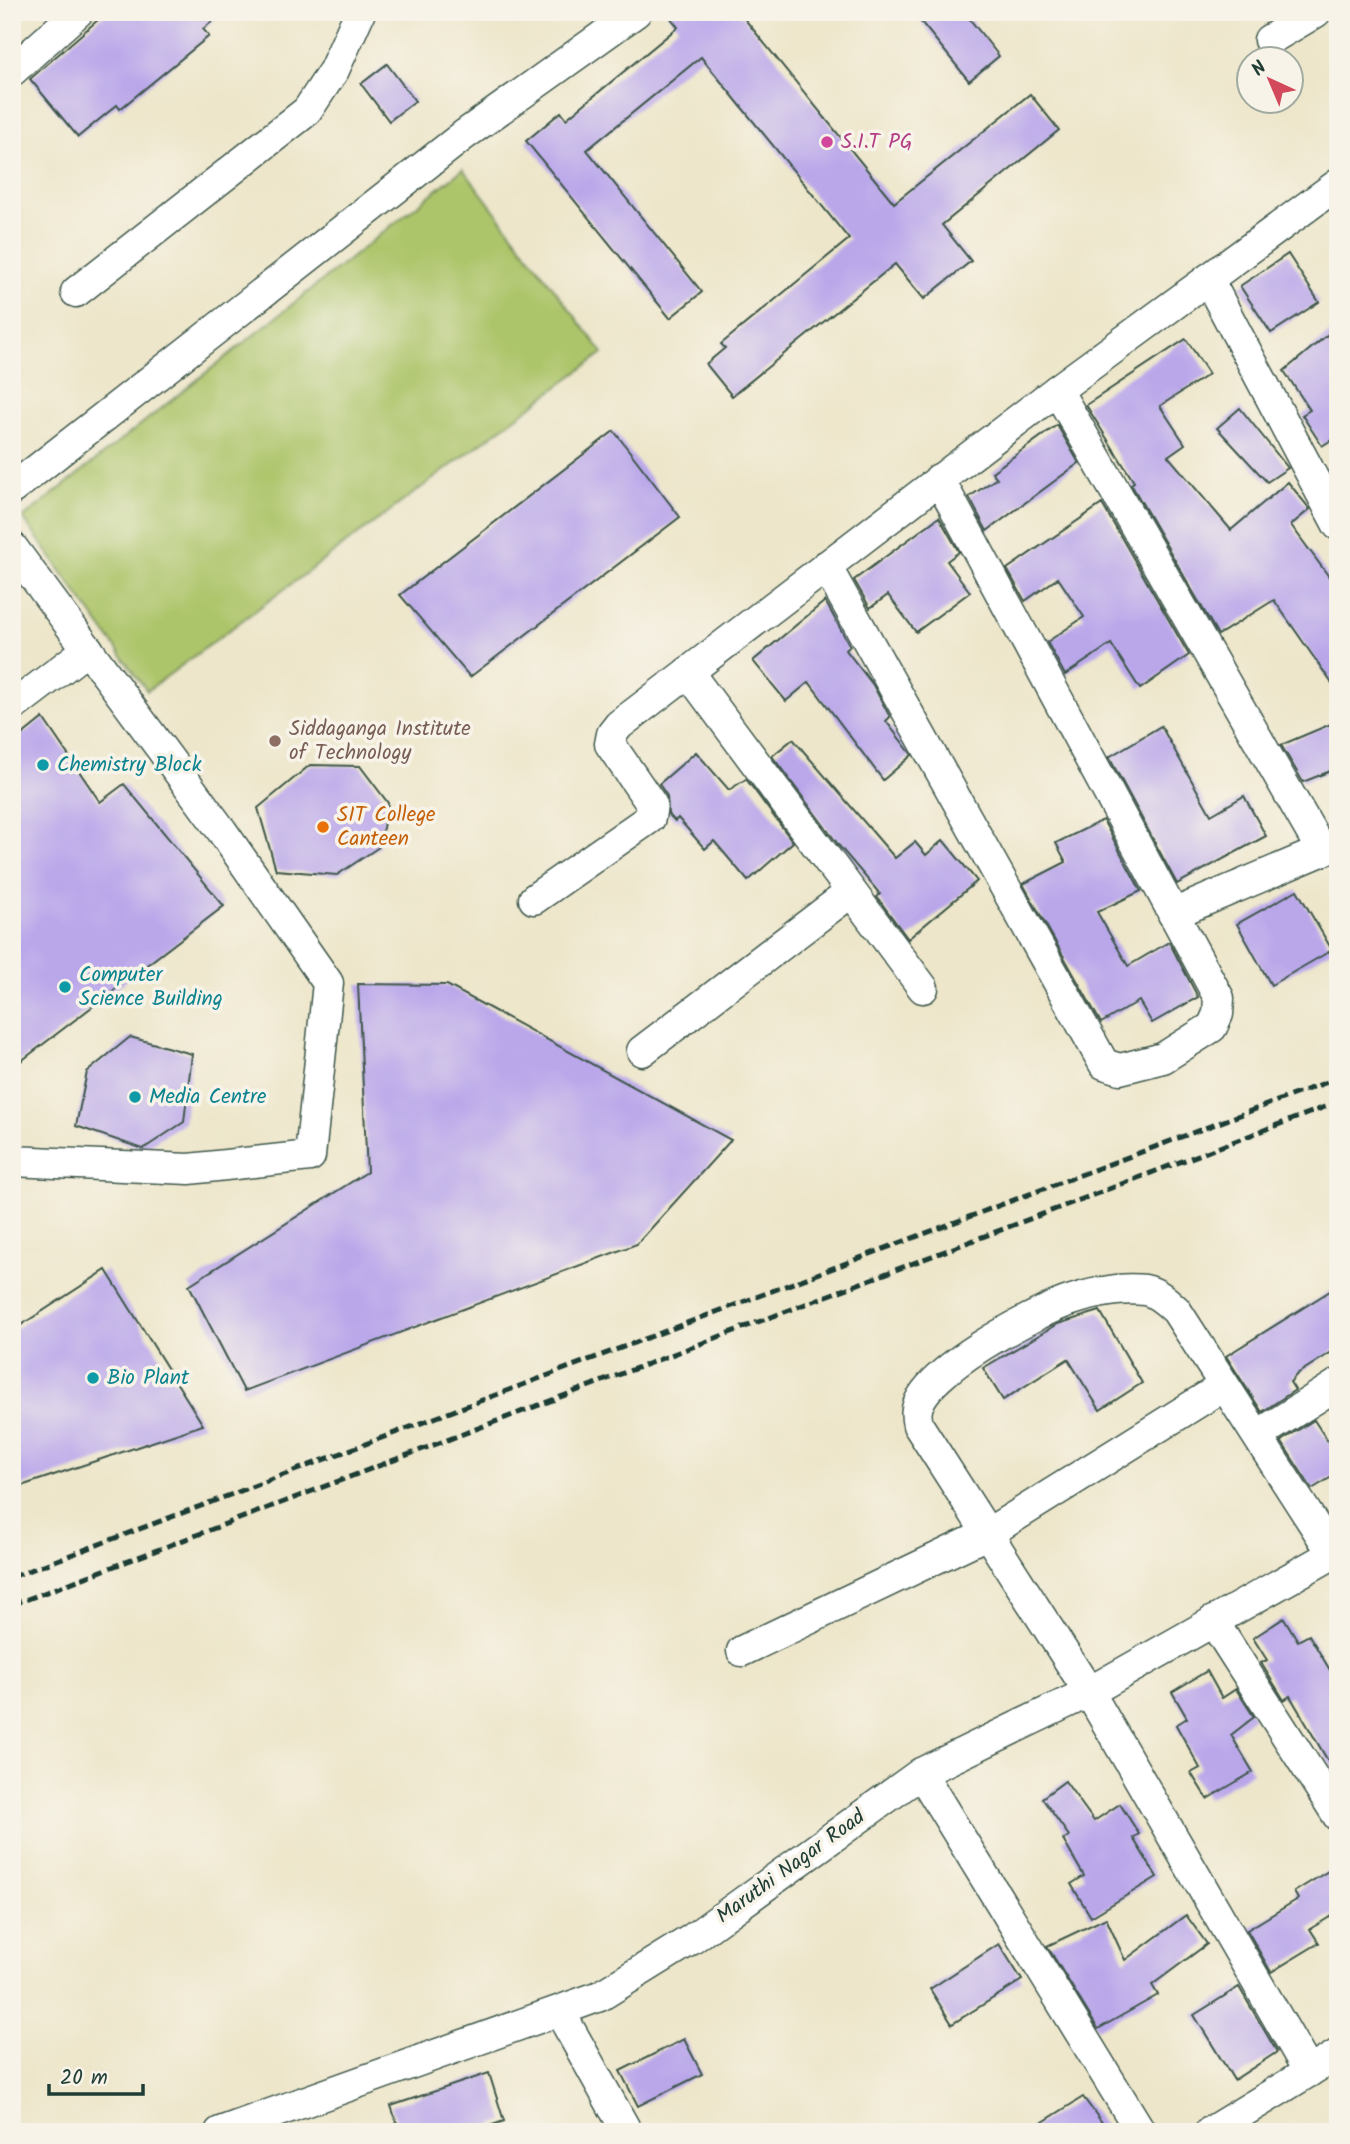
<svg xmlns="http://www.w3.org/2000/svg" width="1350" height="2144" viewBox="0 0 1350 2144" font-family="Kalam,sans-serif">
	<rect width="100%" height="100%" fill="#f7f3e8"/>
	<filter id="ink" filterUnits="userSpaceOnUse"><feTurbulence type="fractalNoise" baseFrequency=".0143" numOctaves="2"/><feDisplacementMap in="SourceGraphic" scale="14" xChannelSelector="R" yChannelSelector="G"/><feConvolveMatrix kernelMatrix="1 2 1 2 8 2 1 2 1" color-interpolation-filters="sRGB"/></filter>
	<filter id="wash" filterUnits="userSpaceOnUse"><feTurbulence type="fractalNoise" baseFrequency=".00686" numOctaves="4" result="noise"/><feDisplacementMap in="SourceGraphic" scale="28" xChannelSelector="R" yChannelSelector="G"/><feGaussianBlur stdDeviation="1.57" result="paint"/><feColorMatrix in="noise" values="0 0 0 0 0 0 0 0 0 0 0 0 0 0 0 0 0 1.4 0 .05"/><feComposite in="paint" operator="in"/></filter>
	<g filter="url(#wash)">
		<rect width="100%" height="100%" fill="#ede6ca"/>
		<path fill="#adc56b" stroke="#668150" stroke-width="2" d="M463,169L603,353L147,691L23,518Z"/>
		<g id="blocks">
			<g fill="#baa7ea">
				<path d="M107,12H224L203,29L209,36L120,109L117,105L78,137L30,79Z"/>
				<path d="M666,12H739L894,203L1030,94L1059,130L942,225L971,261L924,299L895,264L732,396L706,364L725,348L721,344L849,239L701,57L587,150L702,292L670,318L526,141L561,112L566,119L678,27Z"/>
				<path d="M913,12H964L999,56L969,81Z"/>
				<path d="M387,64L415,101L389,121L361,84Z"/>
				<path d="M1288,254L1319,302L1271,333L1240,286Z"/>
				<path d="M1338,326V454L1330,441L1322,446L1302,415L1310,410L1284,371Z"/>
				<path d="M1186,339L1209,374L1160,406L1185,444L1168,456L1231,530L1288,482L1310,509L1291,525L1338,589V692L1274,600L1218,635L1131,484L1134,482L1086,405Z"/>
				<path d="M1240,408L1288,468L1267,482L1217,428Z"/>
				<path d="M1057,425L1079,463L987,531L969,497L997,478L992,472Z"/>
				<path d="M614,431L680,517L470,677L400,595Z"/>
				<path d="M1102,504L1189,655L1140,689L1111,644L1065,675L1047,642L1084,617L1058,578L1025,601L1007,569Z"/>
				<path d="M939,517L959,552L947,561L970,592L916,632L888,595L870,608L854,580Z"/>
				<path d="M825,601L850,646L846,650L873,685L890,717L886,721L912,755L883,780L809,682L786,701L753,661Z"/>
				<path d="M43,718L100,802L124,784L224,906L12,1068V743Z"/>
				<path d="M1338,721V768L1303,782L1281,745Z"/>
				<path d="M1161,726L1211,815L1244,796L1266,836L1177,884L1109,757Z"/>
				<path d="M793,739L895,858L915,842L926,855L943,840L977,881L908,939L877,897L880,894L840,847L772,756Z"/>
				<path d="M696,752L729,790L746,779L793,842L748,881L714,841L705,849L678,818L675,821L668,814L667,796L659,784Z"/>
				<path d="M310,765L360,766L388,803L379,847L337,875L276,870L258,808Z"/>
				<path d="M1103,820L1141,891L1097,912L1128,966L1169,942L1198,997L1152,1023L1139,1001L1101,1023L1023,884L1066,862L1056,843Z"/>
				<path d="M1297,890L1332,950L1271,985L1237,924Z"/>
				<path d="M358,984L447,985L731,1140L637,1244L244,1391L189,1285L367,1172Z"/>
				<path d="M130,1037L192,1054L184,1122L143,1149L76,1126L87,1072Z"/>
				<path d="M106,1270L203,1425L12,1489V1331Z"/>
				<path d="M1338,1286V1348L1297,1374L1290,1382L1295,1390L1262,1412L1226,1356Z"/>
				<path d="M1100,1311L1142,1383L1100,1410L1068,1359L1003,1400L983,1368L1058,1324Z"/>
				<path d="M1314,1420L1338,1457V1473L1312,1489L1281,1441Z"/>
				<path d="M1284,1618L1298,1641L1309,1635L1330,1670L1338,1665V1778L1290,1696L1284,1700L1261,1663L1267,1660L1253,1638Z"/>
				<path d="M1207,1671L1222,1698L1236,1689L1254,1717L1231,1735L1253,1772L1207,1799L1191,1773L1200,1768L1176,1725L1187,1718L1172,1692Z"/>
				<path d="M1065,1781L1094,1821L1120,1804L1139,1834L1133,1838L1157,1877L1091,1917L1071,1884L1084,1876L1063,1840L1069,1836L1042,1798Z"/>
				<path d="M1338,1865V1912L1310,1929L1319,1943L1271,1972L1247,1930L1298,1899L1294,1892Z"/>
				<path d="M1186,1915L1207,1944L1152,1985L1158,1995L1098,2029L1047,1946L1106,1918L1125,1960Z"/>
				<path d="M999,1944L1022,1980L952,2024L930,1989Z"/>
				<path d="M1239,1987L1277,2052L1234,2080L1194,2015Z"/>
				<path d="M684,2039L702,2074L638,2106L620,2071Z"/>
				<path d="M489,2073L504,2121L472,2132H400L391,2106Z"/>
				<path d="M1083,2097L1109,2132H1027Z"/>
			</g>
		</g>
	</g>
	<g filter="url(#ink)">
		<use href="#blocks" fill-opacity="0" stroke="#3e564a" stroke-width="2"/>
		<g fill="none" stroke-linecap="round" stroke-linejoin="round">
			<defs>
				<g id="minor">
					<path d="M1269,40L1316,12"/>
					<path d="M12,71L78,12"/>
					<path d="M1208,279L1338,525"/>
					<path d="M76,292L307,111L334,70L360,12"/>
					<path d="M1057,390L1322,851"/>
					<path d="M12,489L464,135L636,12"/>
					<path d="M12,547L222,831L328,983L310,1156L189,1169L12,1161"/>
					<path d="M826,566L1104,1064L1120,1069L1163,1058L1212,1027L1218,1014L1219,998L939,479"/>
					<path d="M688,672L923,988"/>
					<path d="M12,707L88,649"/>
					<path d="M534,899L650,818L652,805L610,744L612,734L619,725L1057,390L1338,184"/>
					<path d="M1173,914L1338,844"/>
					<path d="M642,1051L851,892"/>
					<path d="M1258,1435L1338,1384"/>
					<path d="M1213,1621L1338,1816"/>
					<path d="M742,1651L987,1534L1224,1386"/>
					<path d="M921,1773L1141,2132"/>
					<path d="M560,2012L627,2132"/>
					<path d="M1309,2072L1089,1692L918,1425C917,1421 916,1414 917,1409C924,1371 1031,1315 1066,1302C1089,1294 1120,1287 1145,1290C1157,1292 1167,1302 1176,1310L1333,1554"/>
					<path d="M220,2132L600,1996L692,1939L921,1773L1089,1692L1338,1551"/>
					<path d="M1210,2132L1338,2054"/>
				</g>
			</defs>
			<use href="#minor" stroke="#3e564a" stroke-width="33"/>
			<use href="#minor" stroke="#fff" stroke-width="30"/>
			<g stroke="#1f3d34" stroke-width="5" stroke-dasharray="10 5" stroke-linecap="butt">
				<path d="M12,1577L1338,1078"/>
				<path d="M12,1605L1338,1102"/>
			</g>
		</g>
	</g>
	<circle fill="#d1479c" stroke="#f7f3e8" stroke-width="2.5" cx="827" cy="142" r="7"/>
	<circle fill="#8d6e63" stroke="#f7f3e8" stroke-width="2.5" cx="275" cy="741" r="7"/>
	<g fill="#0f9aa8" stroke="#f7f3e8" stroke-width="2.5">
		<circle cx="43" cy="765" r="7"/>
		<circle cx="65" cy="987" r="7"/>
		<circle cx="135" cy="1097" r="7"/>
		<circle cx="93" cy="1378" r="7"/>
	</g>
	<circle fill="#e8710a" stroke="#f7f3e8" stroke-width="2.5" cx="323" cy="827" r="7"/>
	<g text-anchor="middle" dominant-baseline="central" stroke-width="7" stroke-linejoin="round" paint-order="stroke">
		<g font-size="21" fill="#b23c85" stroke="#f7f3e8" text-anchor="start">
			<text x="841" y="142">S.I.T PG</text>
		</g>
		<g font-size="21" fill="#785e54" stroke="#f7f3e8" text-anchor="start">
			<text x="289" y="729">Siddaganga Institute<tspan x="289" dy="24">of Technology</tspan></text>
		</g>
		<g font-size="21" fill="#0d838f" stroke="#f7f3e8" text-anchor="start">
			<text x="57" y="765">Chemistry Block</text>
			<text x="79" y="975">Computer<tspan x="79" dy="24">Science Building</tspan></text>
			<text x="149" y="1097">Media Centre</text>
			<text x="107" y="1378">Bio Plant</text>
		</g>
		<g font-size="21" fill="#c56008" stroke="#f7f3e8" text-anchor="start">
			<text x="337" y="815">SIT College<tspan x="337" dy="24">Canteen</tspan></text>
		</g>
		<g font-size="21" fill="#1f3d34" stroke="#f7f3e8">
			<text transform="translate(791 1867) rotate(-36)">Maruthi Nagar Road</text>
		</g>
	</g>
	<rect width="1350" height="2144" fill="none" stroke="#f7f3e8" stroke-width="42"/>
	<g transform="translate(1270 80) rotate(316)"><circle r="33" fill="#f7f3e8" stroke="#a1aaa0" stroke-width="2"/>
	<path d="M0-5L12 26L0 18L-12 26Z" fill="#d1495b"/>
	<text y="-10" font-size="19" font-weight="bold" text-anchor="middle" fill="#1f3d34">N</text>
	</g>
	<path d="M49 2084v10h94v-10" fill="none" stroke="#1f3d34" stroke-width="3.5"/>
	<text x="60" y="2084" font-size="21" fill="#1f3d34" stroke="#f7f3e8" stroke-width="5" paint-order="stroke">20 m</text>
</svg>
